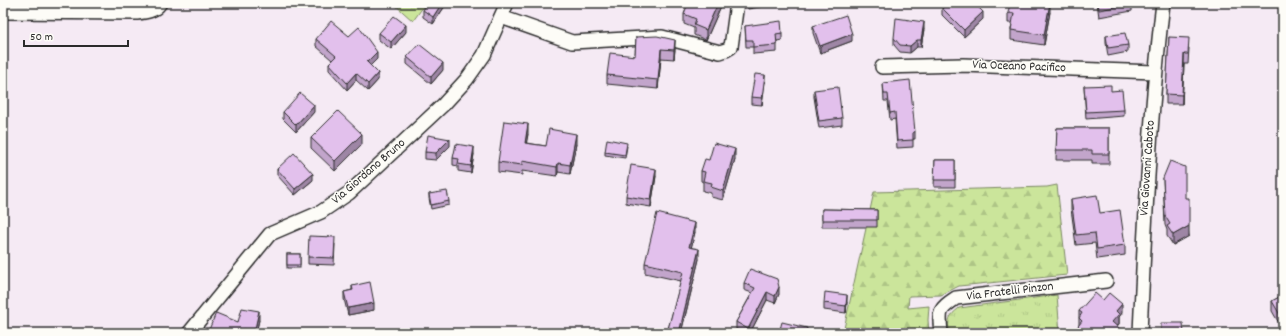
<svg xmlns="http://www.w3.org/2000/svg" width="1286" height="336" viewBox="0 0 1286 336" font-family="Dekko,sans-serif">
	<defs>
		<pattern id="grass-tufts" width="24" height="20" patternUnits="userSpaceOnUse"><rect width="24" height="20" fill="#cbe59b"/><path d="M3 7l-1-3M5 7V3M7 7l1-3M15 17l-1-3M17 17v-4M19 17l1-3" fill="none" stroke="#aec586"/></pattern>
		<pattern id="forest-firs" width="22" height="20" patternUnits="userSpaceOnUse"><rect width="22" height="20" fill="#cbe59b"/><path d="M5 1l3.5 6h-7zM16 11l3.5 6h-7z" fill="#aec586"/></pattern>
	</defs>
	<rect width="100%" height="100%" fill="#f5eaf4"/>
	<filter id="ink" filterUnits="userSpaceOnUse"><feTurbulence type="fractalNoise" baseFrequency=".025" numOctaves="2"/><feDisplacementMap in="SourceGraphic" scale="8" xChannelSelector="R" yChannelSelector="G"/><feConvolveMatrix kernelMatrix="1 2 1 2 8 2 1 2 1" color-interpolation-filters="sRGB"/></filter>
	<g filter="url(#ink)">
		<g fill="url(#grass-tufts)" stroke="#7b8863">
			<path d="M393,3H426L413,21Z"/>
			<path d="M1057,295L1060,333H949C948,319 948,317 959,308Z"/>
		</g>
		<path fill="url(#forest-firs)" stroke="#7b8863" d="M1057,185L1067,275L959,286L941,295L909,296L908,308L929,306L928,320L929,333H843L874,192L1047,187Z"/>
		<g fill="none" stroke-linecap="round" stroke-linejoin="round">
			<defs>
				<g id="minor">
					<path d="M3,12L137,13C146,12 155,11 160,3"/>
					<path d="M501,17L572,42L662,37L720,52L726,50L731,47L737,3"/>
					<path d="M882,67L963,65L1155,72"/>
					<path d="M189,333L270,234L321,212L349,193L444,104L467,79L484,55L507,3"/>
					<path d="M941,333C939,311 938,310 956,298L1106,281"/>
					<path d="M1140,333C1145,223 1150,113 1163,3"/>
				</g>
			</defs>
			<use href="#minor" stroke="#2b2b2b" stroke-width="16"/>
			<use href="#minor" stroke="#fdfcf7" stroke-width="13"/>
		</g>
		<g fill="#c2a5cb" stroke="#2b2b2b">
			<path d="M447,3L433,24L423,17V10Z"/>
			<path d="M721,3V6L706,40L694,35V28L684,24V14Z"/>
			<path d="M747,3H765V6L748,9Z"/>
			<path d="M1097,3H1132V11L1099,17Z"/>
			<path d="M965,5L983,19L964,37L942,15V8Z"/>
			<path d="M1050,12L1044,45L1011,40V30L1012,23H1008V13Z"/>
			<path d="M745,26L782,33V40L777,41V52L753,54V47H746Z"/>
			<path d="M813,26L852,41L820,53L813,33Z"/>
			<path d="M924,29L921,47H917L910,53L900,52L894,45V38Z"/>
			<path d="M406,32L391,49L379,40V33Z"/>
			<path d="M1106,36L1128,45V52L1108,56L1106,43Z"/>
			<path d="M636,37L675,49L674,59L661,58L658,89L607,84V75L635,56Z"/>
			<path d="M1169,37L1189,48L1188,64H1184L1182,104H1166V94Z"/>
			<path d="M316,39L377,59L370,65L378,80L368,91L356,80L347,90L329,70V63L332,60L316,46Z"/>
			<path d="M407,57L443,70L431,84L407,64Z"/>
			<path d="M765,82L762,105L751,104V97Z"/>
			<path d="M883,83L915,132V139H913V147L897,148L895,119L890,120L888,101H884Z"/>
			<path d="M1084,86L1111,91L1124,110V116L1086,119Z"/>
			<path d="M814,90L842,118V125L819,128L814,97Z"/>
			<path d="M283,112H314L296,132L283,119Z"/>
			<path d="M1057,128H1109V164H1092V160H1056Z"/>
			<path d="M528,134L526,143L546,146L576,144L570,174L558,172L557,176L522,171V175L498,172V162Z"/>
			<path d="M311,138L362,144L335,171L311,148Z"/>
			<path d="M450,146L436,160L425,159V152Z"/>
			<path d="M627,146L625,158L605,155V152Z"/>
			<path d="M474,154L471,173L458,171V166L453,165V158Z"/>
			<path d="M735,159L723,200L711,197V193L703,191V182L701,181V171L709,160Z"/>
			<path d="M935,160H955V187H934Z"/>
			<path d="M277,169L313,180L295,195L277,175Z"/>
			<path d="M656,176L651,207L626,203V196Z"/>
			<path d="M1163,178L1185,198L1189,236L1173,245L1167,236V230L1165,225Z"/>
			<path d="M429,194L449,201V205L431,209L429,198Z"/>
			<path d="M1071,199L1100,213L1125,245V255L1097,259L1095,243L1076,245L1071,209Z"/>
			<path d="M822,209L877,210V227H822Z"/>
			<path d="M695,232L691,248L699,259L681,333H667L681,281L645,273V263Z"/>
			<path d="M335,244L334,265L308,264V257Z"/>
			<rect x="287" y="254" width="13" height="14"/>
			<path d="M744,283L779,294L775,303L767,300L750,333H743L736,329V322L752,293L744,290Z"/>
			<path d="M352,286L374,310L348,315L344,299V292L352,290Z"/>
			<path d="M1283,295V330L1272,311V301Z"/>
			<path d="M1103,300L1122,313L1119,317V324L1117,326L1121,333H1075V330L1079,325V311Z"/>
			<path d="M847,302L846,313L824,310V303Z"/>
			<path d="M259,320L256,333H208V332L238,322Z"/>
		</g>
		<g fill="#9e86a5" stroke="#2b2b2b">
			<path d="M442,3H447L433,24V17Z"/>
			<path d="M718,3H721V6L706,40V30Z"/>
			<path d="M1050,3V12L1044,45V35Z"/>
			<path d="M983,12V19L964,37V30Z"/>
			<path d="M924,22V29L921,47V40Z"/>
			<path d="M406,25V32L391,49V42Z"/>
			<path d="M852,34V41L820,53V46Z"/>
			<path d="M675,40V49L674,59V50Z"/>
			<path d="M917,40V47L910,53V46Z"/>
			<path d="M661,49V58L658,89V80Z"/>
			<path d="M377,52V59L367,69V62Z"/>
			<path d="M1184,54V64L1182,104V95Z"/>
			<path d="M443,63V70L431,84V77Z"/>
			<path d="M356,73V80L347,90V83Z"/>
			<path d="M378,73V80L368,91V84Z"/>
			<path d="M765,75V82L762,105V98Z"/>
			<path d="M314,105V112L296,132V125Z"/>
			<path d="M528,124V134L525,152V143Z"/>
			<path d="M362,134V144L335,171V161Z"/>
			<path d="M576,134V144L570,174V165Z"/>
			<path d="M450,139V146L436,160V153Z"/>
			<path d="M474,147V154L471,173V166Z"/>
			<path d="M735,149V159L723,200V191Z"/>
			<path d="M558,163V172L557,176V167Z"/>
			<path d="M656,169V176L651,207V200Z"/>
			<path d="M313,174V180L295,195V189Z"/>
			<path d="M695,223V232L689,257V247Z"/>
			<path d="M1189,226V236L1173,245V235Z"/>
			<path d="M699,249V259L681,333H679Z"/>
			<path d="M779,287V294L775,303V296Z"/>
			<path d="M767,292V300L750,333H748V329Z"/>
			<path d="M847,295V302L846,313V306Z"/>
			<path d="M374,303V310L348,315V308Z"/>
			<path d="M1122,304V313L1119,317V324L1112,332V322L1116,311Z"/>
			<path d="M259,311V320L256,333H254Z"/>
		</g>
		<g fill="#e2c0ec" stroke="#2b2b2b">
			<path d="M428,3H442L433,17L423,10Z"/>
			<path d="M688,3H718L706,30L694,25L696,19L684,14Z"/>
			<path d="M948,3H962L965,5H976L983,12L964,30L942,8Z"/>
			<path d="M1010,3H1050L1044,35L1011,30L1014,13H1008Z"/>
			<path d="M1098,3H1132V4L1099,10Z"/>
			<path d="M846,15L852,34L820,46L813,26Z"/>
			<path d="M394,16L406,25L391,42L379,33Z"/>
			<path d="M896,18L924,22L921,40H917L910,46L900,45L894,38Z"/>
			<path d="M331,21L349,36L359,27L377,52L367,62L378,73L368,84L356,73L347,83L329,63L336,56L316,39Z"/>
			<path d="M781,21L782,33L776,34L777,45L753,47V40H746L745,26Z"/>
			<path d="M1125,33L1128,45L1108,48L1106,36Z"/>
			<path d="M657,36L675,40L674,50L661,49L658,80L607,75L610,53L635,56L636,37Z"/>
			<path d="M1169,37L1189,38L1188,54H1184L1182,95L1166,94Z"/>
			<path d="M419,44L443,63L431,77L407,57Z"/>
			<path d="M755,74L765,75L762,98L751,97Z"/>
			<path d="M910,80L915,132H913V140L897,141L895,112L890,113L888,94H884L883,83Z"/>
			<path d="M1111,85V91L1122,90L1124,110L1086,112L1084,86Z"/>
			<path d="M838,87L842,118L819,121L814,90Z"/>
			<path d="M300,93L314,105L296,125L283,112Z"/>
			<path d="M338,111L362,134L335,161L311,138Z"/>
			<path d="M504,121L528,124L525,143L546,146L549,129L576,134L570,165L558,163L557,167L522,161V165L498,162Z"/>
			<path d="M1057,128H1109V154H1092V150H1056Z"/>
			<path d="M428,135L450,139L436,153L425,152Z"/>
			<path d="M607,139L627,143L625,155L605,152Z"/>
			<path d="M714,143L735,149L723,191L711,187L712,183L703,181L705,172L701,171L705,159L709,160Z"/>
			<path d="M456,144L474,147L471,166L458,164L459,159L453,158Z"/>
			<path d="M294,153L313,174L295,189L277,169Z"/>
			<path d="M935,160H955V180H934Z"/>
			<path d="M1170,161L1185,167V198H1189V226L1173,235L1167,226L1170,224L1165,216L1163,178Z"/>
			<path d="M631,165L656,169L651,200L626,196Z"/>
			<path d="M447,191L449,201L431,205L429,194Z"/>
			<path d="M1097,195L1100,213L1120,210L1125,245L1097,249L1095,233L1076,235L1071,199Z"/>
			<path d="M822,209L877,210V220H822Z"/>
			<path d="M657,213L695,223L689,247L699,249L679,333H667L683,272L645,263Z"/>
			<path d="M309,236L335,237L334,258L308,257Z"/>
			<rect x="287" y="254" width="13" height="11"/>
			<path d="M750,269L777,279L779,287L775,296L767,292L748,329L736,322L755,288L744,283Z"/>
			<path d="M370,282L374,303L348,308L344,292L353,290L352,286Z"/>
			<path d="M825,292L847,295L846,306L824,303Z"/>
			<path d="M1095,293L1103,300L1109,293L1122,304L1116,311L1119,314L1112,322L1121,330L1118,333H1079L1075,330L1082,321L1079,318L1082,313L1079,311Z"/>
			<path d="M1283,295V320L1272,301Z"/>
			<path d="M242,308L259,311L254,333L243,329L242,333H211L208,332L216,313L238,322Z"/>
			<path d="M782,322L807,328L806,333H779Z"/>
			<path d="M1161,323H1183L1184,333H1161Z"/>
		</g>
	</g>
	<g text-anchor="middle" dominant-baseline="central" stroke-width="3" stroke-linejoin="round" paint-order="stroke">
		<g font-size="13" fill="#2b2b2b" stroke="#fdfcf7">
			<text transform="translate(1019 67) rotate(2)">Via Oceano Pacifico</text>
			<text transform="translate(1148 168) rotate(-86)">Via Giovanni Caboto</text>
			<text transform="translate(369 172) rotate(-41)">Via Giordano Bruno</text>
			<text transform="translate(1010 292) rotate(-7)">Via Fratelli Pinzon</text>
		</g>
	</g>
	<rect width="1286" height="336" fill="none" stroke="#fdfcf7" stroke-width="16"/>
	<rect x="8" y="8" width="1270" height="320" fill="none" stroke="#2b2b2b" stroke-width="1.5" filter="url(#ink)"/>
	<path d="M24 40v6h104v-6" fill="none" stroke="#2b2b2b" stroke-width="2"/>
	<text x="30" y="40" font-size="12" fill="#2b2b2b" stroke="#fdfcf7" stroke-width="3" paint-order="stroke">50 m</text>
</svg>
